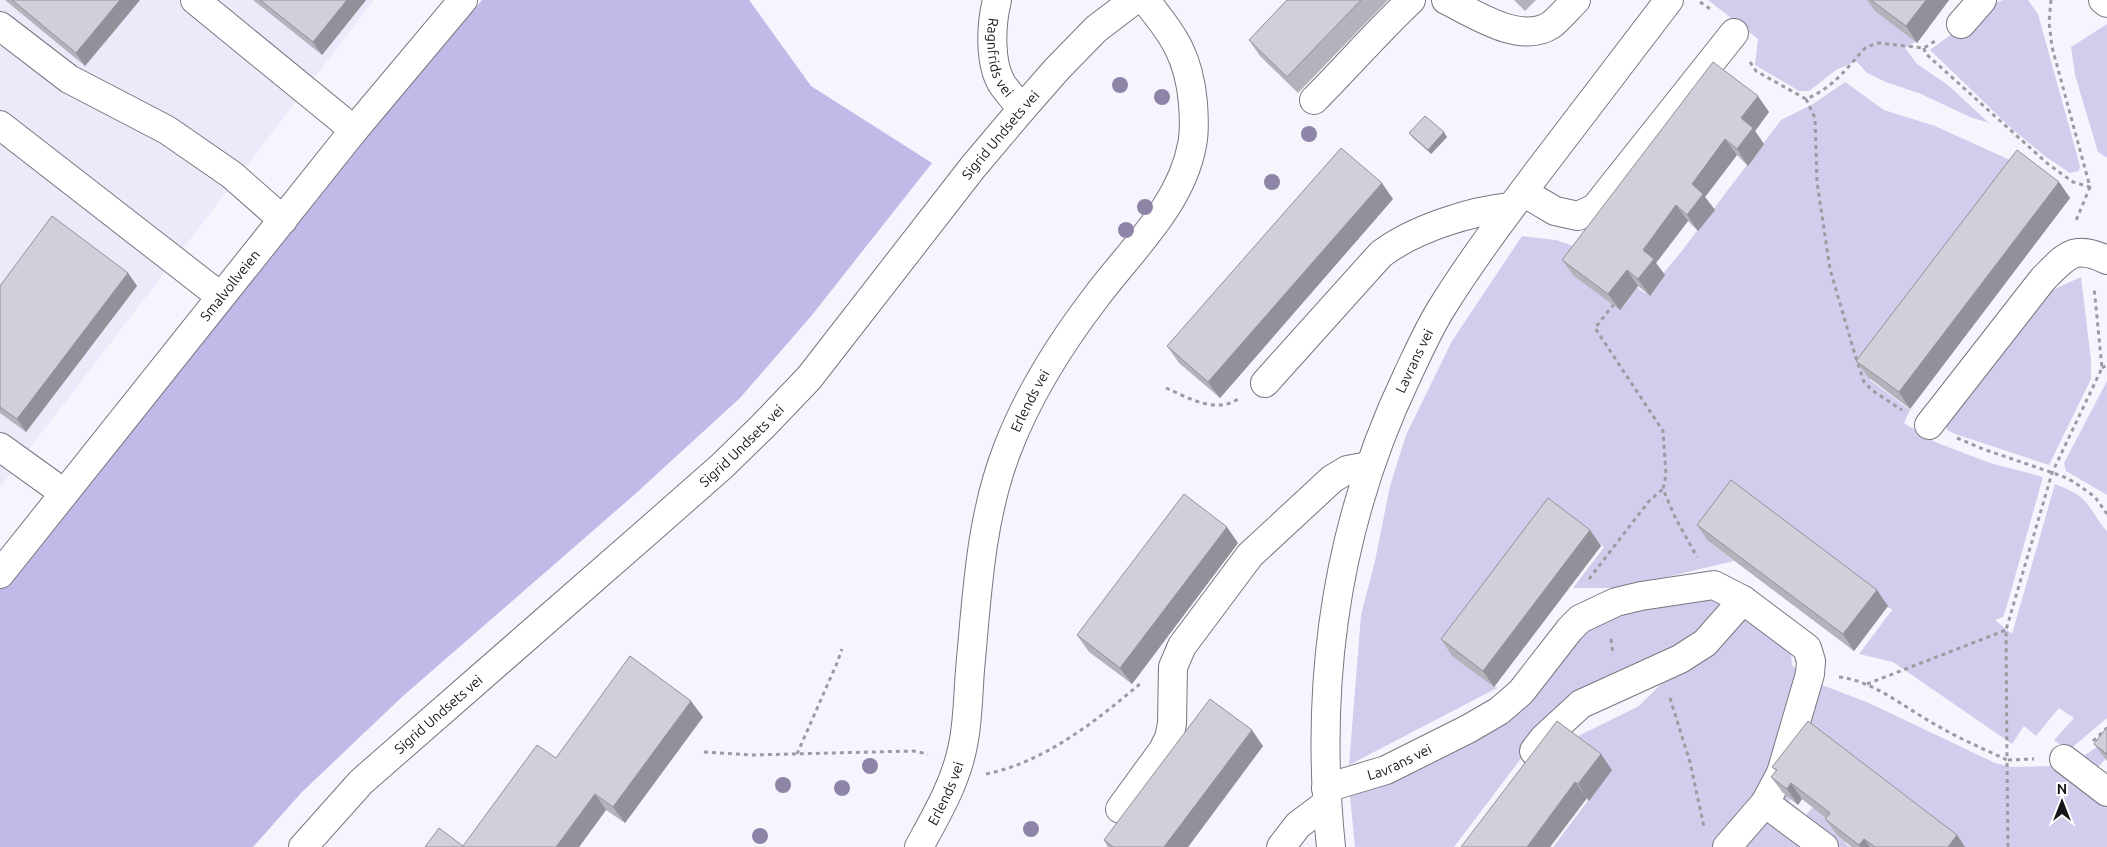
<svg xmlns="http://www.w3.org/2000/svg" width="2107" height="847" viewBox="0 0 2107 847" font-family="Ubuntu,sans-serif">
	<rect width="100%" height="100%" fill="#f6f5fe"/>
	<path fill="#ece9fb" d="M0,0H374L0,487Z"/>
	<g fill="#d2cdec">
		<path d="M1708,0H1886L1918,40L1905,48L1917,64L1948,85L1989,123L1970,117L1921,94L1886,82L1867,73L1856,61L1836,70L1809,91H1799L1755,65L1758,39Z"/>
		<path d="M2003,0H2028L2038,14L2080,166L2079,171L2070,173L2046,157L2012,129L1930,50L1993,4Z"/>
		<path d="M2107,24V158L2098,152L2075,75L2071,47Z"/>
		<path d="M1845,82L1884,110L1935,126L2030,169L1870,380L1910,410L1904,423L1935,442L1990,463L2043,477L2006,609L2003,617L1995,620L2012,634L2055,484C2067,489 2081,494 2088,505C2095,514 2099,523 2107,531V718L2068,751L2054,740L2074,718L2059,708L2036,736L2024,726L2012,744L1893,662L1859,654L1892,610L1742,498L1709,542L1734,561L1620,588H1573L1604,547L1562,515L1454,655L1497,688L1349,765L1361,615L1375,561L1390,486L1406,435L1452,341L1522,236L1556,240L1582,249L1646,294L1681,252L1781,120L1813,104Z"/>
		<path d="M2081,277L2091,360V379L2049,465L1955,434L1947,430L1945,421L2048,292Z"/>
		<path d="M2107,381V495L2066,471L2064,463Z"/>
		<path d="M1680,598L1727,600L1710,628L1538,736L1454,847H1355L1350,796L1481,732L1598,617Z"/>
		<path d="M1743,612L1791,652L1792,665L1809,680L1869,703L1995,763L2012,767L2054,766L2107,805V847H1960L1829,748L1789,801L1806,815L1813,807L1851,835L1845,843L1851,847H1553L1608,774L1566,742L1639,706L1670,675Z"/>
		<path d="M2103,743L2107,757L2095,771L2079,759Z"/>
	</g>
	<path fill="#c1b9e8" d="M482,0H749L811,86L932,163L812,315L740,398L634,495L403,696L301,793L253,847H0V576Z"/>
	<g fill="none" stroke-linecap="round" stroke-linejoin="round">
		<defs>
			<g id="minor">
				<path d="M195,0L354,130"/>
				<path id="s1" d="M997,0C991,24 989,63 1002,84C1008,93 1016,101 1022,109"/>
				<path d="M1446,0C1475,14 1520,45 1551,25C1560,18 1568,8 1576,0"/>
				<path d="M2103,0L2107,3"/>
				<path d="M1961,24L1982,0"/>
				<path d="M0,26L69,79L167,130L232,175L283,220"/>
				<path d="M1314,100C1347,67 1377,32 1411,0"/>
				<path d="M0,125L220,296"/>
				<path d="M1523,192L1555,211L1578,216L1595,208L1734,33"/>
				<path d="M1265,383L1381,254C1414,229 1470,211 1511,207"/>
				<path d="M1929,425L2043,279C2067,255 2074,244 2107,260"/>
				<path d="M0,447L64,493"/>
				<path id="s2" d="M0,574L354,130L463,0"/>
				<path d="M1534,751L1544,738L1581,704L1680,659L1705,643L1743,600"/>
				<path d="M2064,759L2107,792"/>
				<path id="s3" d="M1326,788L1386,770L1468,729L1499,711L1521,692L1570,629L1580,619L1616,602L1641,596L1714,585L1743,600L1807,648L1811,661L1810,674L1781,773L1765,803L1727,847"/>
				<path d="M1765,803L1824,847"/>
				<path d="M1120,809L1163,750L1169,738L1172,724L1173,667L1182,646L1250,555L1332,479L1347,470L1369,466"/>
				<path id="s4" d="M303,847L361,782L655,525L722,466L763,426L809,378L973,167L1022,109L1057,69L1096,29L1134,0"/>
				<path id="s5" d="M919,847C937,814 956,782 963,745C968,721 968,695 970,670C977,596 980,520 1007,450C1028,395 1060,344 1096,297C1131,250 1181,205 1192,145C1195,132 1194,117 1193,103C1189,57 1174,35 1145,0"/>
				<path d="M1281,847L1298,825L1326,804"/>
				<path id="s6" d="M1331,847C1314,684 1336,525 1407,376C1418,353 1428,330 1441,309C1470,262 1504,217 1537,173C1581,115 1625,58 1669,0"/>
			</g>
		</defs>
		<use href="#minor" stroke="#787780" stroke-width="30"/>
		<g stroke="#9c9ba2" stroke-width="3" stroke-dasharray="4 4" stroke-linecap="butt">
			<path d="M2051,0L2049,22L2052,47L2090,187L2075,223"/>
			<path d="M1700,2L1713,11"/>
			<path d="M1924,48L1925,53L2048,164L2073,182L2090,187"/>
			<path d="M1750,62L1756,71L1806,99C1833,88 1847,68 1866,47L1878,43L1924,48L1935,41"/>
			<path d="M1806,99L1815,118L1817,182L1830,269L1855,355L1864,382L1873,391L1902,410"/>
			<path d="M1614,304L1595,328L1663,431L1666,475L1663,489L1675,517L1697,557"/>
			<path d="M2102,368L2107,365"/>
			<path d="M1166,388C1189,398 1215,414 1238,399"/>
			<path d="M1957,438L1983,449L2062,476L2074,482L2095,497L2107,514"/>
			<path d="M1589,579L1649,501L1663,489"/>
			<path d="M1611,639L1613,655"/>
			<path d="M1839,677C1875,681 1906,709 1938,726C1960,739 1984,749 2007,760L2006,630L2052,473L2102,368L2094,287"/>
			<path d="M1867,684L2006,630"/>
			<path d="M1670,698L1690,762L1704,827"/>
			<path d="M2093,741L2107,728"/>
			<path d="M704,752L751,755L913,751L928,754"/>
			<path d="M797,754L837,663L842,649"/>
			<path d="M986,774C1045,762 1096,721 1141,683"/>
			<path d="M2008,847L2007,760L2034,759"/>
		</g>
		<use href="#minor" stroke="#fff" stroke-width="28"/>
	</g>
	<g fill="#8d84a7">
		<circle cx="1120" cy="85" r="8"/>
		<circle cx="1162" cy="97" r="8"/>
		<circle cx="1309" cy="134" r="8"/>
		<circle cx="1272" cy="182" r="8"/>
		<circle cx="1145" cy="207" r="8"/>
		<circle cx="1126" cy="230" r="8"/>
		<circle cx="870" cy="766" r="8"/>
		<circle cx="783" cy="785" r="8"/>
		<circle cx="842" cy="788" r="8"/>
		<circle cx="1031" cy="829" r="8"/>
		<circle cx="760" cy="836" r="8"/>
	</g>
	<g fill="#b4b2bb">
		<path d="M5,0H140L85,66Z"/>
		<path d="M253,0H366L322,55Z"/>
		<path d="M1287,0H1388L1298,93L1260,56L1249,40Z"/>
		<path d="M1514,0H1536L1525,11Z"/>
		<path d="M1867,0H1949L1917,43L1875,11Z"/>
		<path d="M1713,62L1769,112L1755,131L1764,144L1748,166L1737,155L1705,197L1715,210L1698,231L1688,221L1656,263L1665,275L1650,296L1638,286L1620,310L1574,276L1562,260Z"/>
		<path d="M1409,133L1447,137L1431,154L1413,138Z"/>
		<path d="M2059,182L2070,198L1910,409L1868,377L1856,361Z"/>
		<path d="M1393,199L1220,398L1179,363L1167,346Z"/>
		<path d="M128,273L137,286L26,432L0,413V286Z"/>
		<path d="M1697,525L1888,606L1854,651L1708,541Z"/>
		<path d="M1590,530L1601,546L1494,687L1452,656L1441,639Z"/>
		<path d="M1238,543L1132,684L1089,652L1077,635Z"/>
		<path d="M703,717L625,823L606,810L579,847H425L463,846L556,758Z"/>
		<path d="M1557,721L1612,770L1589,801L1587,798L1550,847Z"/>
		<path d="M2107,727V761L2094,744Z"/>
		<path d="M1263,746L1188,847H1108L1104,840Z"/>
		<path d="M1772,767L1957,835L1965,847H1852L1837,835L1825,819L1826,818L1802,799L1798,805L1783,793L1771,777L1776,771Z"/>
	</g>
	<g fill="#929199">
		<path d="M120,0H140L85,66L76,53Z"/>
		<path d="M347,0H366L322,55L313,42Z"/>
		<path d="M1926,0H1949L1917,43L1906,26Z"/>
		<path d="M1758,96L1769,112L1755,131L1764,144L1748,166L1737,149L1741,118Z"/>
		<path d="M1444,132L1447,137L1431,154L1428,150Z"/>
		<path d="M1725,139L1737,155L1705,197L1715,210L1698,231L1687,215L1692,184Z"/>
		<path d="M2059,182L2070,198L1910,409L1899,392Z"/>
		<path d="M1382,183L1393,199L1220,398L1208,382Z"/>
		<path d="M1676,205L1688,221L1656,263L1665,275L1650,296L1638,279L1643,250Z"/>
		<path d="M1627,270L1638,286L1620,310L1608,294Z"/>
		<path d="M128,273L137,286L26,432L17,419Z"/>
		<path d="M1227,527L1238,543L1132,684L1120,668Z"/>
		<path d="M1590,530L1601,546L1494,687L1483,671Z"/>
		<path d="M1877,590L1888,606L1854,651L1843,634Z"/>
		<path d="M691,701L703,717L625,823L613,807Z"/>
		<path d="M1252,730L1263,746L1188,847H1164Z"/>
		<path d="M1601,754L1612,770L1589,801L1578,784Z"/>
		<path d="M1575,782L1587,798L1550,847H1527Z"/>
		<path d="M1791,783L1802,799L1798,805L1787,789Z"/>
		<path d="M595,794L606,810L579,847H556Z"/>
		<path d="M1957,835L1965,847H1948Z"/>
		<path d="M1864,839L1870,847H1860L1859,845Z"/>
	</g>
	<g fill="#d1cfda" stroke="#929199">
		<path d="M12,0H120L76,53Z"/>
		<path d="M260,0H347L313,42Z"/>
		<path d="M1287,0H1361L1287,77L1249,40Z"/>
		<path d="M1871,0H1926L1906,26Z"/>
		<path d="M1713,62L1758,96L1741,118L1753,128L1737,149L1725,139L1692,184L1703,194L1687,215L1676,205L1643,250L1654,259L1638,279L1627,270L1608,294L1562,260Z"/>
		<path d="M1425,116L1444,132L1428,150L1409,133Z"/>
		<path d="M1341,148L1382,183L1208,382L1167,346Z"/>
		<path d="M2017,150L2059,182L1899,392L1856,361Z"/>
		<path d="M52,216L128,273L17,419L0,407V286Z"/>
		<path d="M1731,480L1877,590L1843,634L1697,525Z"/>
		<path d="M1184,494L1227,527L1120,668L1077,635Z"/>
		<path d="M1548,498L1590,530L1483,671L1441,639Z"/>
		<path d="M630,656L691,701L613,807L595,794L556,847H425L439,828L463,846L537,745L556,758Z"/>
		<path d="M1210,699L1252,730L1164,847H1113L1104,840Z"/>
		<path d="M1557,721L1601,754L1578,784L1575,782L1527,847H1461Z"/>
		<path d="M1808,721L1957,835L1948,847H1875L1864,839L1859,845L1825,819L1830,813L1791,783L1787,789L1771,777L1777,770L1772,767Z"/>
		<path d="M2107,727V754L2094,744Z"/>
	</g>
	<g text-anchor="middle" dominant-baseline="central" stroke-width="5" stroke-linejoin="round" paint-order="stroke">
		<g font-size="14" fill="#161519" stroke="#fff">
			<text stroke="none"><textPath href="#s1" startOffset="59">Ragnfrids vei</textPath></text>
			<text stroke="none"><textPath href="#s4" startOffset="1000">Sigrid Undsets vei</textPath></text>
			<text stroke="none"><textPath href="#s2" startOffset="369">Smalvollveien</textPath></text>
			<text stroke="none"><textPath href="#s6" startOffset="500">Lavrans vei</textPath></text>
			<text stroke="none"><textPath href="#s5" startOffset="465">Erlends vei</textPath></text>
			<text stroke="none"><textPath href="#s4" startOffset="595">Sigrid Undsets vei</textPath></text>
			<text stroke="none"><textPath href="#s4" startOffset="190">Sigrid Undsets vei</textPath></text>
			<text stroke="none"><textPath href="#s3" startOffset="78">Lavrans vei</textPath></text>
			<text stroke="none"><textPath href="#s5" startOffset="60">Erlends vei</textPath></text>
		</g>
	</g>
	<g transform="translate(2062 802)" stroke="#ffffff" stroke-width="4" paint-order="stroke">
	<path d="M0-4L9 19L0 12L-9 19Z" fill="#161519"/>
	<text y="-8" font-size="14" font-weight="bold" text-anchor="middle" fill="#161519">N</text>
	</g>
</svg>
